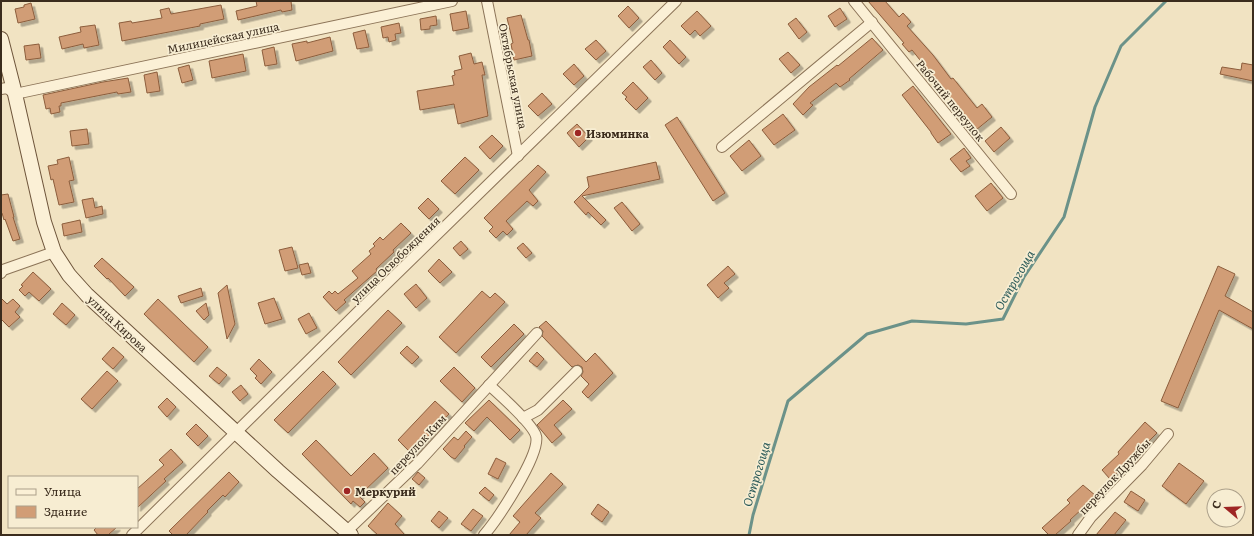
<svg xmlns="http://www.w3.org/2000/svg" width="1254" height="536" viewBox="0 0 1254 536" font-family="Literata,serif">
	<defs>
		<filter id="shadow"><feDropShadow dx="3.5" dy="3.5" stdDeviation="0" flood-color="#0004"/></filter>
	</defs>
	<rect width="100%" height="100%" fill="#f1e3c2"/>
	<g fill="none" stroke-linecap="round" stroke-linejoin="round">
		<path stroke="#6b9289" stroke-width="3" d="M749,535L753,515L788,401L867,334L912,321L966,324L1003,319L1024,277L1064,217L1095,107L1121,46L1166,1"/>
	</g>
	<g fill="#d19d76" stroke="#8c5d3c" filter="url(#shadow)">
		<path d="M256,1H291L292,10L282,12L281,10L238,20L236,11L257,6Z"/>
		<path d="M868,1H885L899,17L903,13L911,22L907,26L933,55L951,79L953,78L977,108L982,104L992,117L976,130L912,50L909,52L902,44L904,43Z"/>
		<path d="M31,3L35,19L18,23L15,9L24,7V5Z"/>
		<path d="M221,5L224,19L200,24V26L122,41L119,23L131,21L132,23L162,18L160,10L169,8L171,14Z"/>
		<path d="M628,6L639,18L629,28L618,16Z"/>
		<path d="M840,8L847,19L835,27L828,16Z"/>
		<path d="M466,11L469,28L453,31L450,14Z"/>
		<path d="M697,11L711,26L700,36L695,30L690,35L681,26Z"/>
		<path d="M521,15L528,40H529L532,56L514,60L511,44L513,43L507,18Z"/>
		<path d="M436,16L437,25L430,26V29L421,30L420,19Z"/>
		<path d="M796,18L807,32L799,39L788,24Z"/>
		<path d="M399,23L401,33L395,34L396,40L389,42L388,37L383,38L381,27Z"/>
		<path d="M95,25L99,45L84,48L83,44L62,49L59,37L81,32L80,27Z"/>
		<path d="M365,30L369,47L357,49L353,33Z"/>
		<path d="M330,37L333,51L296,61L292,44L307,41V43Z"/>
		<path d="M872,38L883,50L849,79L850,80L840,87L836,83L810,103L813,105L803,115L793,104L809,87L837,65L838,66Z"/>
		<path d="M596,40L606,51L596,60L585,49Z"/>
		<path d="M670,40L686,57L679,64L663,47Z"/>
		<path d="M39,44L41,58L26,60L24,46Z"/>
		<path d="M274,47L277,64L265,66L262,50Z"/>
		<path d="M788,52L800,65L791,73L779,59Z"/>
		<path d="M471,53L474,64L482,62L485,75H482L488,116L458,124L454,104L420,110L417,91L454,85L452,76L455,75L454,71L462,69L459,56Z"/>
		<path d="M243,54L246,71L212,78L209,61Z"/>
		<path d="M651,60L662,73L655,80L643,67Z"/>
		<path d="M1242,63L1253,65V81L1220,74L1222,67L1241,70Z"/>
		<path d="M574,64L584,76L574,85L563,74Z"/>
		<path d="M189,65L193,80L182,83L178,68Z"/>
		<path d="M157,72L160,91L147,93L144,75Z"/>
		<path d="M128,78L131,92L118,94L117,92L61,103V106H59L60,112L51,114L50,108L46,109L43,95L103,82Z"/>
		<path d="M633,82L648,98L636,110L625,99L627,97L622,93Z"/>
		<path d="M913,86L951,134L938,143L931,133V132L902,95Z"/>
		<path d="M542,93L552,104L538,116L528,106Z"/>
		<path d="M783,114L795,130L774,145L762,130Z"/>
		<path d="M677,117L725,193L713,201L665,125Z"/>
		<path d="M577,124L589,137L579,147L567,133Z"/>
		<path d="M1001,127L1010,138L994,152L985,141Z"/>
		<path d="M87,129L89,144L72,146L70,131Z"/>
		<path d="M492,135L503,146L490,159L479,147Z"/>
		<path d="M749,140L761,156L742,171L730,156Z"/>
		<path d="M964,148L971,158L966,161L970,166L961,172L950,159Z"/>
		<path d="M69,157L74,180L69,181L74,202L59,205L53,179L51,180L48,166L58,164L57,160Z"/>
		<path d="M465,157L479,170L455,194L441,181Z"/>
		<path d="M656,162L660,179L582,196L606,220L601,225L588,212L586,215L574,202L589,187L587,177Z"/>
		<path d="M538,165L546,172L529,190L538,201L533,206L527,201L506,221L513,229L507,235L503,231L496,238L489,231L493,227L484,218Z"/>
		<path d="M991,183L1003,198L987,211L975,196Z"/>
		<path d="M8,194L14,217H13L20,239L13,241L5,219L4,220L2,213H1V195Z"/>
		<path d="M93,198L95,208L102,206L103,214L86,218L82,200Z"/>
		<path d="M428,198L439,209L429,219L418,208Z"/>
		<path d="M622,202L640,224L632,231L614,208Z"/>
		<path d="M80,220L82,232L64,236L62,224Z"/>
		<path d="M401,223L411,233L393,250L394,252L376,269L377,271L344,300L346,302L336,311L323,297L329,291L332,294L335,291L338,294L358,278L352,271L371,254L369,251L375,246L373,244L380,237L383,240Z"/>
		<path d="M461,241L468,249L460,256L453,248Z"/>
		<path d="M523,243L532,253L526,258L517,248Z"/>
		<path d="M292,247L298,268L285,271L279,250Z"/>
		<path d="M102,258L134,287L125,296L108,278L107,279L94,266Z"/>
		<path d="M439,259L452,272L440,283L428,271Z"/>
		<path d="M308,263L311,273L302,275L299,265Z"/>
		<path d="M728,266L735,274L724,283L729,288L718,298L707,285Z"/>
		<path d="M1218,266L1235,274L1225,296L1253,312V329L1219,310L1178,408L1161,401Z"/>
		<path d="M33,272L51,289L39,301L29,292L25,296L19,290L23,286L21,285Z"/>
		<path d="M416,284L427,298L416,308L404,294Z"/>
		<path d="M227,285L235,324L227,339L218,293Z"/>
		<path d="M201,288L203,296L181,303L178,296Z"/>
		<path d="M482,291L490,298L495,293L505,302L456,353L439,337Z"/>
		<path d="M1,298L7,304L13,299L20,306L15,312L20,317L9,327L1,319Z"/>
		<path d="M274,298L282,319L265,324L258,303Z"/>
		<path d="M158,299L208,347L194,362L144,314Z"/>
		<path d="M62,303L75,315L66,325L53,314Z"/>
		<path d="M206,303L209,315L204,320L196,311Z"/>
		<path d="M388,310L402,323L351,375L338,362Z"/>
		<path d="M309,313L317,328L306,334L298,319Z"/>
		<path d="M546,321L586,362L595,353L613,373L588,398L582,392L589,384L581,376L583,372L582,367L578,365L572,367L542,336L543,331L539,327Z"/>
		<path d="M514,324L524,334L491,367L481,357Z"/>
		<path d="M407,346L419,357L412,364L400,353Z"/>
		<path d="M113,347L124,357L113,369L102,359Z"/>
		<path d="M537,352L544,359L537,367L529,361Z"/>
		<path d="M259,359L272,372L261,384L255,378L257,376L250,369Z"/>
		<path d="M217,367L227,375L219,384L209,376Z"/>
		<path d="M454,367L475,388L462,402L440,381Z"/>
		<path d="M107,371L118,381L92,409L81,399Z"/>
		<path d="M323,371L336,384L288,433L274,420Z"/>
		<path d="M241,385L248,394L240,401L232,392Z"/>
		<path d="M167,398L176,407L167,417L158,407Z"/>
		<path d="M489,400L520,430L510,440L487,417L474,431L465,423Z"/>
		<path d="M563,400L572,409L554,425L562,434L552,443L537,425Z"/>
		<path d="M435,401L449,414L412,454L398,440Z"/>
		<path d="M1145,422L1157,433L1139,451L1140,453L1130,464L1128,463L1110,479L1102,470L1119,454L1118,452Z"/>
		<path d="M196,424L208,436L198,446L186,434Z"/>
		<path d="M466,431L472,437L464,446L465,447L455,459L451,457L443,449L454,437L458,440Z"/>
		<path d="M316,440L351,476L374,453L388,468L359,496L365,502L360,507L353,501L351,504L302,454Z"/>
		<path d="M171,449L183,462L164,479L166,481L137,508V489L164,465L159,460Z"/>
		<path d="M496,458L506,463L498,479L488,474Z"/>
		<path d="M1179,463L1204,481L1186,504L1162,486Z"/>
		<path d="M229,472L239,482L225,497L223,495L207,511L208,512L186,535H173L169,531Z"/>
		<path d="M418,472L425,478L419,485L412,479Z"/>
		<path d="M551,473L563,484L535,513L541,518L526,535H509L520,522L513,516Z"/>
		<path d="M1083,485L1096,496L1082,507L1083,508L1070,520L1071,521L1055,535H1049L1042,528L1070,503L1067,500Z"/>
		<path d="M485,487L494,495L489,501L479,493Z"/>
		<path d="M1131,491L1145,500L1138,511L1124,502Z"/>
		<path d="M388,503L402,516L395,524L405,535H378L368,526Z"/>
		<path d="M598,504L609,512L602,522L591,514Z"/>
		<path d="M473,509L483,516L471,531L461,524Z"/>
		<path d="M439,511L448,518L439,528L431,521Z"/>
		<path d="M1115,512L1126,520L1114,535H1096Z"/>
		<path d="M97,527H117L108,535H98L94,530Z"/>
	</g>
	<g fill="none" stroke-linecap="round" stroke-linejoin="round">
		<defs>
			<g id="minor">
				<path d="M487,1L518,156"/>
				<path d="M854,1L1011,194"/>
				<path d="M1,89L7,88L15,94L452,1"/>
				<path d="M722,147L872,22"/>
				<path d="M1,273L3,270L54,252"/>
				<path d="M523,418L538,410L577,371"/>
				<path d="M132,535L376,294L676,1"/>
				<path d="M345,535L347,531L417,464L537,333"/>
				<path d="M484,535C497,520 541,454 536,436C533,424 499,394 489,385"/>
				<path d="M1078,535L1091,517L1142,465L1168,434"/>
			</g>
			<path id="secondary" d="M1,39L15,94L44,222L54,252L69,275L87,295L278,471L351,535"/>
		</defs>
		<use href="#minor" stroke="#8c7458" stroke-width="12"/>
		<use href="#secondary" stroke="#6e553b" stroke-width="16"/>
		<use href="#minor" stroke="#fbf0d6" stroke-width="10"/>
		<use href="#secondary" stroke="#fbf0d6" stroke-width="14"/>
	</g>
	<g fill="#9e2524" stroke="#f7edd2" stroke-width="1.5">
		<circle cx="578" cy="133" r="4"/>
		<circle cx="347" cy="491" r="4"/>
	</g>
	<g text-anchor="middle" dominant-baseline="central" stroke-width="3.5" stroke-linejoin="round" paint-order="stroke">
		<g font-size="11" fill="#3b2c1d" stroke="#f7edd2">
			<text transform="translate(223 37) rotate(-12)">Милицейская улица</text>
			<text transform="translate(514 76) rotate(79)">Октябрьская улица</text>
			<text transform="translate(951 100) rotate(51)">Рабочий переулок</text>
			<text transform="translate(395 259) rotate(-44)">улица Освобождения</text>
			<text transform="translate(118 323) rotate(43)">улица Кирова</text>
			<text transform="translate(417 444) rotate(-47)">переулок Ким</text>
			<text transform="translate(1114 476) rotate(-47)">переулок Дружбы</text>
		</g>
		<g font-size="11" font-weight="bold" fill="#3b2c1d" stroke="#f7edd2" text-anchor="start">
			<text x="586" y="133">Изюминка</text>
			<text x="355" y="491">Меркурий</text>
		</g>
		<g font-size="12" font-style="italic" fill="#2c5b59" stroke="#f7edd2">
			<text transform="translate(1014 280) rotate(-60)">Острогоща</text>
			<text transform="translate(756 474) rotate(-73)">Острогоща</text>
		</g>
	</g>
	<rect width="1254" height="536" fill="none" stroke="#3b2c1d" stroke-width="4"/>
	<rect x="8" y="476" width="130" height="52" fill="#f7edd2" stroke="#aca08a"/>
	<rect x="16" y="489" width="20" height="6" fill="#fbf0d6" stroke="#aca08a"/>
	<text x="44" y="496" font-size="12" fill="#3b2c1d">Улица</text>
	<rect x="16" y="506" width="20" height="12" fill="#d19d76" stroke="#aca08a"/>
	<text x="44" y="516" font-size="12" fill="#3b2c1d">Здание</text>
	<g transform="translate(1226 508) rotate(289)"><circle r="19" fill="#f7edd2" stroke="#aca08a"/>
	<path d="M0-3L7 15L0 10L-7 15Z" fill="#9e2524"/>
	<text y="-6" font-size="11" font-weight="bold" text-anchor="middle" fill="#3b2c1d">С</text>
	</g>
</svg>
